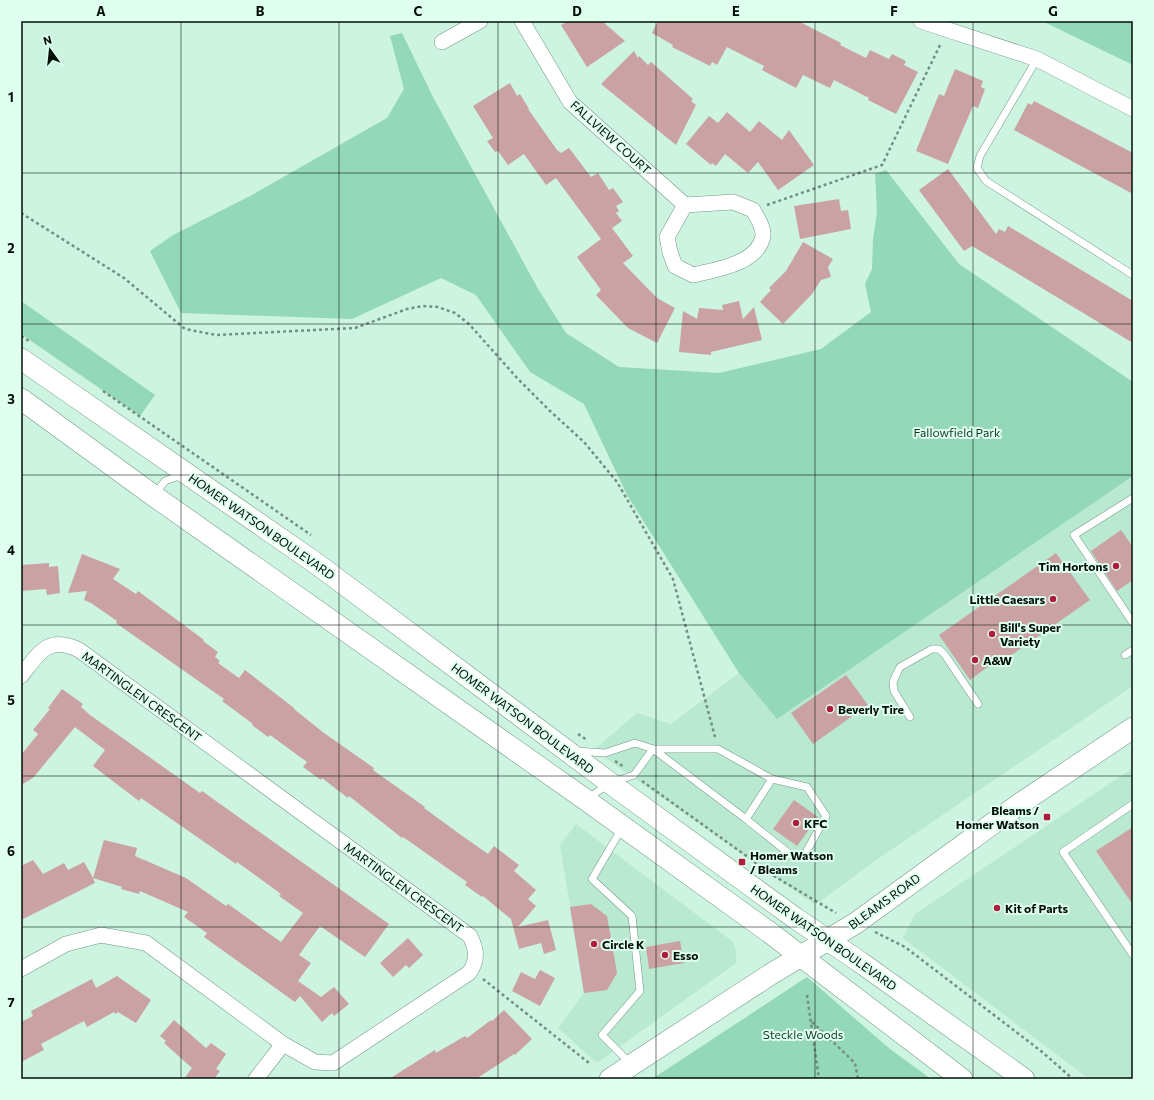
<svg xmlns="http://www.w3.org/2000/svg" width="1154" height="1100" viewBox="0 0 1154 1100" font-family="Commissioner,sans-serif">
	<rect width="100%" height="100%" fill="#ccf4e0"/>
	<g fill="#b9e9d1">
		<path d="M1133,476V686L879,858L815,905L594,750L637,713L671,724L739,673L777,719Z"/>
		<path d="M1133,768V1079H1089L903,938L915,914Z"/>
		<path d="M576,824L732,941L736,950V963L597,1063L558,1028L584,993L560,845Z"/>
	</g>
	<g fill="#93d8b8">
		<path d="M1042,21H1133V65Z"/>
		<path d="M402,33L433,97L537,287L566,333L619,367L719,373L821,349L871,312L865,284L872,269L873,239L877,212L875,174L886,170L959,264L1133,382V476L777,719L739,673L627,495L584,404L530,372L476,295L441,278L352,319L181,313L150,251L173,235L252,195L387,118L404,89L390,36Z"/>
		<path d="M21,301L155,395L140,416L21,334Z"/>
		<path d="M807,977L890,1049L931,1079H652Z"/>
	</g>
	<g fill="#cba2a3">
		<path d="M569,21H602L625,41L587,67L561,25Z"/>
		<path d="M658,21H798L841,43L840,45L866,58L870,50L889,59L892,54L906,61L904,65L918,72L896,114L868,100L869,98L834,80L830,88L803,75L796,88L762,70L764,66L727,47L717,65L712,62L710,66L672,47L673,45L652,33Z"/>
		<path d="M634,51L638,58L639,56L648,65L651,62L693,99L691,101L696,105L676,145L601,84Z"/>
		<path d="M955,69L983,81L981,87L985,89L978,108L973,106L948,164L916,151L939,94L944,96Z"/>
		<path d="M510,83L517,96L520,94L529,109H528L557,150L561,153L569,148L591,177L598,173L609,190L613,188L623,202L616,206L619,211L616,213L622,221L612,228L633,256L623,263L657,298L675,308L657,343L628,328L596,295L601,290L577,257L601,239L556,178L546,185L524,154L508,165L498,151L495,152L487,141L493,138L473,106Z"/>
		<path d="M1034,101L1133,153V194L1014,130L1028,103L1032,105Z"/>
		<path d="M727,112L750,132L759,121L782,140L789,130L814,165L778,190L758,162L748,173L725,154L716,166L712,163L711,165L686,144L709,116L718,123Z"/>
		<path d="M948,169L996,234L999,229L1005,232L1008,226L1133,301V343L972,246L964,251L919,190Z"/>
		<path d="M839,199L841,211L848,210L851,229L800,239L794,206Z"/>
		<path d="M803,242L833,259L828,267L831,277L821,280L812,294L783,324L760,302L771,290L769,288L786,271Z"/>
		<path d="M739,301L743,319L754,307L762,340L711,352V355L679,352L683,311L697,319L699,308L723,310L722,305Z"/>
		<path d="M1121,530L1133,547V580L1117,591L1091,551Z"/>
		<path d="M1056,553L1090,600L1000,663L998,659L970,680L939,635Z"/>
		<path d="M82,554L120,569L113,579L136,594L138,591L204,640L203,641L218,652L215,657L220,661L218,663L239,678L245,670L294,708V709L324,733L374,768L373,770L425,807L424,808L461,835L488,854L494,846L519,865L514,871L536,890L528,899L536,906L518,927L548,920L556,950L544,954L541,943L519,949L511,919L483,896L482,897L465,885L467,882L403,837L402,838L349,796L348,798L322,778L321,780L303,767L307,762L270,735L268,737L252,725L253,724L222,701L224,699L116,623L117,621L91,603L84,600L87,591L68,593Z"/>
		<path d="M49,563V567L58,566L60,593L47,595L46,589L21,591V565Z"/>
		<path d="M846,675L868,705L813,744L791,713Z"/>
		<path d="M62,689L83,704L81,707L90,715L200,793L202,791L389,924L365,957L320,926L299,955L311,963L298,981L321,997L334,987L349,1004L334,1016L332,1013L322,1022L300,996L295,1002L204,937L207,933L184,917L188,912L140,891L139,894L121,889L122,887L93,878L95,883L21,920V866L33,860L43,874L64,863L68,870L84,862L93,878L104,840L137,848L135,856L186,878L226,906L228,904L281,942L303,913L279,896L281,894L237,862L236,864L141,798L139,801L93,766L105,750L75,727L33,778L21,785V755L38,734L33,730L50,709L48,708Z"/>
		<path d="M794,800L818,817L797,846L773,829Z"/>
		<path d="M1133,827V905L1096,851Z"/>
		<path d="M591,904L607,916L617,973L607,990L584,993L570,907Z"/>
		<path d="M408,938L423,955L409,968L406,965L393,977L380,963Z"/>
		<path d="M680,941L684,963L649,969L646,947Z"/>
		<path d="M540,970L555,978L540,1006L512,991L521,972L535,979Z"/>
		<path d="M117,976L151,1000L136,1023L118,1012L115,1014L114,1012L87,1027L84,1021L41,1044L44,1050L21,1062V1022L33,1016L31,1011L92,979L96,988Z"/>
		<path d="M504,1010L532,1039L515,1055L514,1054L476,1079H389L435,1050L436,1053L465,1036L467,1038L491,1020L492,1021Z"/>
		<path d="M174,1020L206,1048L211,1043L226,1054L216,1069L220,1071L214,1079H184L192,1068L164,1043L166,1041L160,1036Z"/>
	</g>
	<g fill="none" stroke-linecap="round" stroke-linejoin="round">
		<defs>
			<g id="service">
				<path d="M1037,59L980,156L977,168L986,181L1133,275"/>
				<path d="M155,494L165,481L182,475"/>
				<path d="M1133,498L1074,535L1133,623"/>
				<path d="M1125,655L1133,650"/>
				<path d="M910,717L894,691L893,682L897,673L900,667L932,649H939L945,655L978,704"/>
				<path d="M576,751L605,753L635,743L653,749H718L772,779L746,819L653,749L634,775L610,783L587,799"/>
				<path d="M1133,804L1063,852L1133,955"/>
				<path d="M746,819L791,855L804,856L826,816L807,787L772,779"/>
				<path d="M622,828L592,879L632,916L640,991L602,1035L631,1064"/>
			</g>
			<g id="minor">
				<path d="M522,21L570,102L685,205L733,202L753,210C757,217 764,228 763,236C758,264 715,270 693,275L675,266L670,252L667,237L685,205"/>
				<path d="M921,21L1037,59L1133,109"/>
				<path d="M442,42L480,21"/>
				<path d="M21,676C39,653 48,635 79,650L470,936C477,950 478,960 469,973L333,1063L315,1062L283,1044L146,943L101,935L66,944L21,969"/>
				<path d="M256,1079L283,1044"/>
			</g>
			<g id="secondary">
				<path d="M21,359L317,564L610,783L795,918L860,962L1024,1079"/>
				<path d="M21,399L154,496L586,800L773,935L962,1079"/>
				<path d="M610,1079L771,974L856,923L1021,803L1133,728"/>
			</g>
		</defs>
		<use href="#service" stroke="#729886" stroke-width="8"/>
		<use href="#minor" stroke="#729886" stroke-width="16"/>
		<use href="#secondary" stroke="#729886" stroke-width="22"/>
		<g stroke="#738f81" stroke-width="2.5" stroke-dasharray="3 3" stroke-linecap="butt">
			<path d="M767,205L882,165L941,43"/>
			<path d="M21,213L124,278L185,329L216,335L355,328L407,309L423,306L438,307L455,313L469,324L518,379L550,411L584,442L617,482L673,579L715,737"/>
			<path d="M21,336L29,341"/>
			<path d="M103,391L311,535"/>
			<path d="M578,734L587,740"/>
			<path d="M615,761L624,767"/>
			<path d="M642,781L774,876L836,913"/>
			<path d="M875,932L905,947L1041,1051L1073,1079"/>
			<path d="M483,979L589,1063"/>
			<path d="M807,995L819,1079"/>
			<path d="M812,1022L855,1063L858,1079"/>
		</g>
		<use href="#service" stroke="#fff" stroke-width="7"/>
		<use href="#minor" stroke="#fff" stroke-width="15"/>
		<use href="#secondary" stroke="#fff" stroke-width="21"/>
	</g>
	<path fill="none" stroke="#020e08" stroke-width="1" stroke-opacity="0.55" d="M181,21V1079M339,21V1079M498,21V1079M656,21V1079M815,21V1079M973,21V1079M21,173H1133M21,324H1133M21,475H1133M21,625H1133M21,776H1133M21,927H1133"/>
	<g fill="#b01c3e" stroke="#dfffef" stroke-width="1.5">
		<circle cx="1116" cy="566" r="4"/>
		<circle cx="1053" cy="599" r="4"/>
		<circle cx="992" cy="634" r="4"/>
		<circle cx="975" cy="660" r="4"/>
		<circle cx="830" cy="709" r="4"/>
		<rect x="1043" y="813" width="8" height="8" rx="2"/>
		<circle cx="796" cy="823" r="4"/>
		<rect x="738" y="858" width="8" height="8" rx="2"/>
		<circle cx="997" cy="908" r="4"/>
		<circle cx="594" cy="944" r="4"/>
		<circle cx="665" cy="955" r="4"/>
	</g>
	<g text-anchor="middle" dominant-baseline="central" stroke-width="4" stroke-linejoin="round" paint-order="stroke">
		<g font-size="12" fill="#020e08" stroke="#dfffef">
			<text transform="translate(611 137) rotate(42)">FALLVIEW COURT</text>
			<text transform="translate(262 526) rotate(35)">HOMER WATSON BOULEVARD</text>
			<text transform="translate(142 696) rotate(36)">MARTINGLEN CRESCENT</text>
			<text transform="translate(523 718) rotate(37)">HOMER WATSON BOULEVARD</text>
			<text transform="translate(404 887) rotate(36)">MARTINGLEN CRESCENT</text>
			<text transform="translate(884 901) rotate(-36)">BLEAMS ROAD</text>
			<text transform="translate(824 937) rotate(35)">HOMER WATSON BOULEVARD</text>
		</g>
		<g font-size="12" fill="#0e3727" stroke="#dfffef">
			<text x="957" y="432">Fallowfield Park</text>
			<text x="803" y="1034">Steckle Woods</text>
		</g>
		<g font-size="12" font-weight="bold" fill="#020e08" stroke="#dfffef" text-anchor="start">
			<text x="1108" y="566" text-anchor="end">Tim Hortons</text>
			<text x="1045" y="599" text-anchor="end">Little Caesars</text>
			<text x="1000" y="627">Bill's Super<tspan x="1000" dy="14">Variety</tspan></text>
			<text x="983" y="660">A&amp;W</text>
			<text x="838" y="709">Beverly Tire</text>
			<text x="1039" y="810" text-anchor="end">Bleams /<tspan x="1039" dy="14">Homer Watson</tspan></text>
			<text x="804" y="823">KFC</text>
			<text x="750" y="855">Homer Watson<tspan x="750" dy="14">/ Bleams</tspan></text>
			<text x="1005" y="908">Kit of Parts</text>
			<text x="602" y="944">Circle K</text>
			<text x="673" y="955">Esso</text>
		</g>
	</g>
	<rect width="1154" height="1100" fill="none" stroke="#dfffef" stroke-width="44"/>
	<g transform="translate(50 50) rotate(345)" stroke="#dfffef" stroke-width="3" paint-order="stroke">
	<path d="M0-3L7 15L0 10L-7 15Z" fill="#020e08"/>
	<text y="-6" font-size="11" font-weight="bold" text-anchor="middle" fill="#020e08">N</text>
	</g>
	<rect x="22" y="22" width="1110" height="1056" fill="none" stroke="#020e08" stroke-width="1.5"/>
	<g font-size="13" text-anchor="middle" font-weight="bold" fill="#020e08">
		<text x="101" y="16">A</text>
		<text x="260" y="16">B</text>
		<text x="418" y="16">C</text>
		<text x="577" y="16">D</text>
		<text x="736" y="16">E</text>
		<text x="894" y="16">F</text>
		<text x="1053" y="16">G</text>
		<text x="11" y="102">1</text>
		<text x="11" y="253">2</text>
		<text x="11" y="404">3</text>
		<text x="11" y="555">4</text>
		<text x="11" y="705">5</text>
		<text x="11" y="856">6</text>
		<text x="11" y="1007">7</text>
	</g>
</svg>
